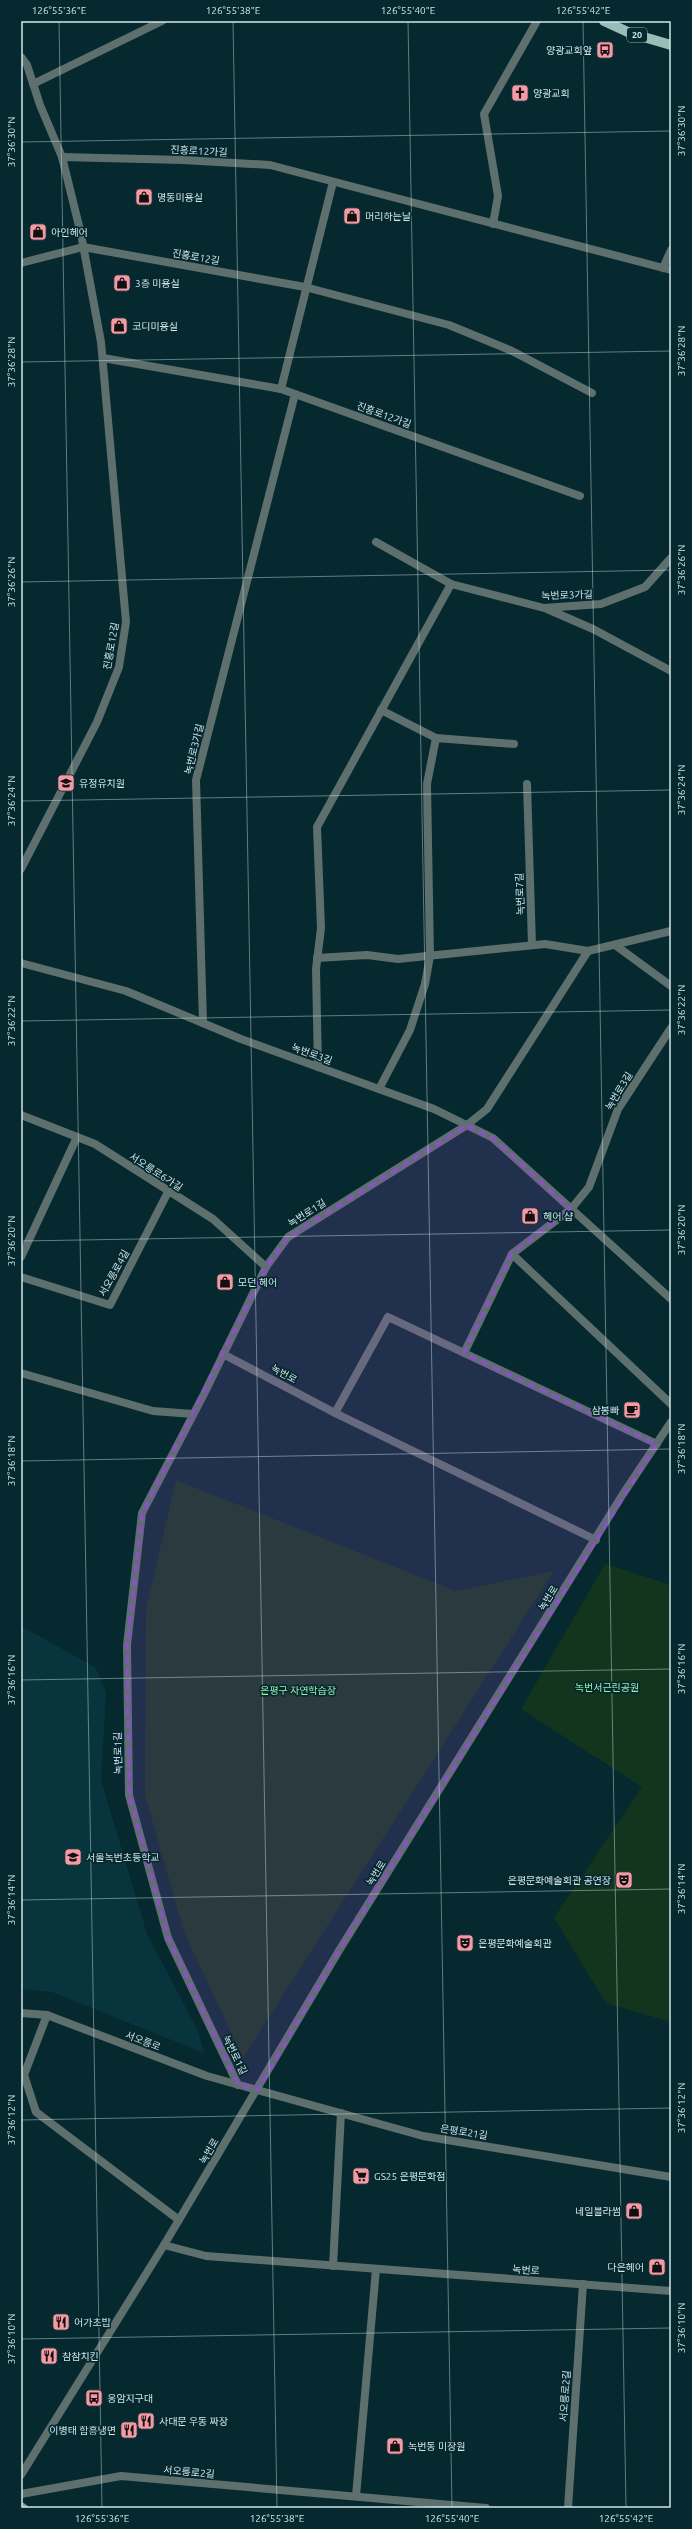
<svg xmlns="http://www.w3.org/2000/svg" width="692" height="2529" viewBox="0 0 692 2529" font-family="Ubuntu,'Noto Sans KR',sans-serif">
	<rect width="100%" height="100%" fill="#06282f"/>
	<path fill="#08353d" d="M21,1626L95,1667L106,1692L101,1780L147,1934L198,2031L204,2053L52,1992L21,1989Z"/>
	<g fill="#13351d">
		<path d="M176,1480L456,1591L554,1571L243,2058L184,1932L145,1795L146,1609Z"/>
		<path d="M605,1564L671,1585V2022L606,2003L554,1918L642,1787L521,1709Z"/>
	</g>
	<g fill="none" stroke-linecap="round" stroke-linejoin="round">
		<g stroke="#5e706d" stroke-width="8">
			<path d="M21,57L27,65L40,105L62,157L81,234L101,342L126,622L119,667L97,722L21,869"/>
			<path d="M33,84L162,21"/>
			<path d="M62,157L183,160L270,165L671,270"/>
			<path d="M493,224L498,196L484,114L537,21"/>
			<path d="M21,263L83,247L305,287L449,325L512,351L592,393"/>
			<path d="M663,268L671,250"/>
			<path d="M103,358L281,389L580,496"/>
			<path d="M281,389L333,182"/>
			<path d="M376,542L451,584L544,608L601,604L645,587L671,558"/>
			<path d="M547,609L593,629L671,671"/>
			<path d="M381,710L436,738"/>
			<path d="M527,784L532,945"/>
			<path d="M615,945L671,986"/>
			<path d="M317,958L367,955L398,959L545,944L588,951L671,931"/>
			<path d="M21,963L126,991L241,1039L434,1109L493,1138L671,1299"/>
			<path d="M203,1023L196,780L295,394"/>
			<path d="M318,1067L316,969L321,928L317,827L451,584"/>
			<path d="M379,1089L410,1030L425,984L430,956L427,784L436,738L514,744"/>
			<path d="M21,1115L95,1144L213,1219L266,1267"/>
			<path d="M512,1254L671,1404"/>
			<path d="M21,1257L77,1137"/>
			<path d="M21,1277L110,1305L168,1192"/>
			<path d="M464,1353L512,1254L571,1209L589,1187L618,1109L671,1028"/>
			<path d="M223,1354L335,1413L596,1540"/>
			<path d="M21,1373L153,1411L193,1414"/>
			<path d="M335,1413L388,1317L657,1444"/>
			<path d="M21,2013L47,2015L207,2076L423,2136L671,2177"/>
			<path d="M47,2015L24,2075L36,2112L179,2220"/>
			<path d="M238,2085L168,1938L129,1795L127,1645L142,1513L204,1394L266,1267L288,1237L467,1125L487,1109L588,951"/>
			<path d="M164,2245L206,2256L671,2291"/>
			<path d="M333,2266L341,2113"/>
			<path d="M21,2494L121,2476L486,2508"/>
			<path d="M356,2496L376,2269"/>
			<path d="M568,2508L583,2284"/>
		</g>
		<path stroke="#5e706d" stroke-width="8" d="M21,2475L164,2245L340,1949L623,1494L671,1422"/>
		<path stroke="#7f9c96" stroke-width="8" d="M21,2506L24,2508"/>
		<path stroke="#98beb7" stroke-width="10" d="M604,21L630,33L671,45"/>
	</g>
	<path fill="#8c51c8" fill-opacity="0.2" stroke="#8c51c8" stroke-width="3" stroke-dasharray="8 5" stroke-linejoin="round" d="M467,1125L493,1138L571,1209L512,1254L464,1353L657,1444L340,1949L258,2090L238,2085L168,1938L129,1795L127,1645L142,1513L266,1267L288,1237Z"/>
	<path fill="none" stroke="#cfe6eb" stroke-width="1" stroke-opacity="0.45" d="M59,21L102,2508M233,21L277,2508M408,21L452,2508M583,21L626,2508M21,142L671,131M21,362L671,351M21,582L671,570M21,801L671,790M21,1021L671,1010M21,1241L671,1230M21,1461L671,1449M21,1680L671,1669M21,1900L671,1889M21,2120L671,2108M21,2339L671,2328"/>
	<defs>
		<symbol id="bus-square" viewBox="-11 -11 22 22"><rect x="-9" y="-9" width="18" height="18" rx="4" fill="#f49aa4" stroke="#06282f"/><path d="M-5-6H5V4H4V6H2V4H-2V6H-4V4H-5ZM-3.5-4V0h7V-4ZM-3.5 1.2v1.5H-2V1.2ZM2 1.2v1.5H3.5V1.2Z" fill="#111"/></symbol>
		<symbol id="church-square" viewBox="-11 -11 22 22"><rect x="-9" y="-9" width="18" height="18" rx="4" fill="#f49aa4" stroke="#06282f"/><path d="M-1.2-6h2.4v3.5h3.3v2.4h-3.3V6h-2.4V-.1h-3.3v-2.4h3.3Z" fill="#111"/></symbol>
		<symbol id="shop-square" viewBox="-11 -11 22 22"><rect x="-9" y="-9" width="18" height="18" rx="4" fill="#f49aa4" stroke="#06282f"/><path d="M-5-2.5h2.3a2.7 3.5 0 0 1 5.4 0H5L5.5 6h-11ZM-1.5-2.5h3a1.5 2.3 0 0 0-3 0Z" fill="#111"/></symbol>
		<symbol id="school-square" viewBox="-11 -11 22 22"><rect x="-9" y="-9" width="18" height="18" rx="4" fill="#f49aa4" stroke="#06282f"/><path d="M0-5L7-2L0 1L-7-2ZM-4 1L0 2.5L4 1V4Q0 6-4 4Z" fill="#111"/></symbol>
		<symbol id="cafe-square" viewBox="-11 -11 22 22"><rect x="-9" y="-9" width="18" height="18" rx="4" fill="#f49aa4" stroke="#06282f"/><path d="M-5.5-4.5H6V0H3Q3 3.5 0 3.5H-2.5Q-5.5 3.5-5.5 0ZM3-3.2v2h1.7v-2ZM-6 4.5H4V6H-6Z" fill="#111"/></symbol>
		<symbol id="theatre-square" viewBox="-11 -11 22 22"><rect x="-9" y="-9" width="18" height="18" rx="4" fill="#f49aa4" stroke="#06282f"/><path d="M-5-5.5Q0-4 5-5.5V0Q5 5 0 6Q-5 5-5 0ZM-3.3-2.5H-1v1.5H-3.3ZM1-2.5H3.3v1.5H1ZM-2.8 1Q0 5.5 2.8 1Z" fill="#111"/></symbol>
		<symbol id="supermarket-square" viewBox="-11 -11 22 22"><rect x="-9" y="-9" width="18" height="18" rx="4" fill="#f49aa4" stroke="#06282f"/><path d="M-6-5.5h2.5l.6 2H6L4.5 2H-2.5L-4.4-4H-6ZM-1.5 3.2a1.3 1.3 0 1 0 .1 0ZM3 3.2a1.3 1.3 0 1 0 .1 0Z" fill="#111"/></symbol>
		<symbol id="restaurant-square" viewBox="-11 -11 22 22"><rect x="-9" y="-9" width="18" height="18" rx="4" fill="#f49aa4" stroke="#06282f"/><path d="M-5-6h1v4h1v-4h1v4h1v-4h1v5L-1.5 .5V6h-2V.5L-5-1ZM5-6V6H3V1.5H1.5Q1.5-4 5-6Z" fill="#111"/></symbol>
	</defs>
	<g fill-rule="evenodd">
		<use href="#bus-square" x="595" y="40" width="20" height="20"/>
		<use href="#church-square" x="510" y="83" width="20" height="20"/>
		<use href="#shop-square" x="134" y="187" width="20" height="20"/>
		<use href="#shop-square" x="342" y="206" width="20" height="20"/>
		<use href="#shop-square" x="28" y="222" width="20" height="20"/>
		<use href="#shop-square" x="112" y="273" width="20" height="20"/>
		<use href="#shop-square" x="109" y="316" width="20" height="20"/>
		<use href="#school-square" x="56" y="773" width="20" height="20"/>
		<use href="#shop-square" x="520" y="1206" width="20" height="20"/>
		<use href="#shop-square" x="215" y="1272" width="20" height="20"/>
		<use href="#cafe-square" x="622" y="1400" width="20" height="20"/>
		<use href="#school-square" x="63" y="1847" width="20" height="20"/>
		<use href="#theatre-square" x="614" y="1870" width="20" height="20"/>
		<use href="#theatre-square" x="455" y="1933" width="20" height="20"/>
		<use href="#supermarket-square" x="351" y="2166" width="20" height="20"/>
		<use href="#shop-square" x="624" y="2201" width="20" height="20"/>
		<use href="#shop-square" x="647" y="2257" width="20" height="20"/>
		<use href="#restaurant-square" x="51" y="2312" width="20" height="20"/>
		<use href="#restaurant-square" x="39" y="2346" width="20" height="20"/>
		<use href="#bus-square" x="84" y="2388" width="20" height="20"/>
		<use href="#restaurant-square" x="136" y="2411" width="20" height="20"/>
		<use href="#restaurant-square" x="119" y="2420" width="20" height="20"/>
		<use href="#shop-square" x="385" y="2436" width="20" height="20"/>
	</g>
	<g text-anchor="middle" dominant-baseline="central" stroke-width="3.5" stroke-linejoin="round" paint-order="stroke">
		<rect fill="#06282f" stroke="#93adb3" stroke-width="1" x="627" y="28" width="20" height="14" rx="3"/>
		<g font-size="9" font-weight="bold" fill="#cfe6eb">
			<text x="637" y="35">20</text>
		</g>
		<g font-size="10" fill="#cfe6eb" stroke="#06282f" text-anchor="start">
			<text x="592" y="50" text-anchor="end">양광교회앞</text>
			<text x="533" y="93">양광교회</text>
			<text x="157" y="197">명동미용실</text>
			<text x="365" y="216">머리하는날</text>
			<text x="51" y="232">아인헤어</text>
			<text x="135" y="283">3층 미용실</text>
			<text x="132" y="326">코디미용실</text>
			<text x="79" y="783">유정유치원</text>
			<text x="543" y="1216">헤어 샵</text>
			<text x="238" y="1282">모던 헤어</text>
			<text x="619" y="1410" text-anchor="end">삼봉빠</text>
			<text x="86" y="1857">서울녹번초등학교</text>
			<text x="611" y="1880" text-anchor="end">은평문화예술회관 공연장</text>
			<text x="478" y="1943">은평문화예술회관</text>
			<text x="374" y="2176">GS25 은평문화점</text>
			<text x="621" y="2211" text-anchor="end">네일블라썸</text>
			<text x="644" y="2267" text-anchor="end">다은헤어</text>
			<text x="74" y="2322">어가초밥</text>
			<text x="62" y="2356">참참치킨</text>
			<text x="107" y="2398">응암지구대</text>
			<text x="159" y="2421">사대문 우동 짜장</text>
			<text x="116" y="2430" text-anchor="end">이병태 함흥냉면</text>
			<text x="408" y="2446">녹번동 미장원</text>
		</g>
		<g font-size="10" fill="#cfe6eb" stroke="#06282f">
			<text transform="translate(199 151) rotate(3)">진흥로12가길</text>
			<text transform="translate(196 257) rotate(10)">진흥로12길</text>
			<text transform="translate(384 415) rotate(20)">진흥로12가길</text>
			<text transform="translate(567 595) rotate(-2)">녹번로3가길</text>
			<text transform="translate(111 646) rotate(-80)">진흥로12길</text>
			<text transform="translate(194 749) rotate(-76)">녹번로3가길</text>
			<text transform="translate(520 894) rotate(-92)">녹번로7길</text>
			<text transform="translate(312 1054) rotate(20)">녹번로3길</text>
			<text transform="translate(619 1091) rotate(-59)">녹번로3길</text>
			<text transform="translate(156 1172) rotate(33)">서오릉로6가길</text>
			<text transform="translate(307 1213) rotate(-32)">녹번로1길</text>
			<text transform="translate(114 1273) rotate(-61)">서오릉로4길</text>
			<text transform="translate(284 1374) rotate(28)">녹번로</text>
			<text transform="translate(548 1598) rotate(-58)">녹번로</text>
			<text transform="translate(118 1753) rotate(-91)">녹번로1길</text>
			<text transform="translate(376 1873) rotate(-58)">녹번로</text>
			<text transform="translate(143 2041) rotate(21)">서오릉로</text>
			<text transform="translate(235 2055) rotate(64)">녹번로1길</text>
			<text transform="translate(464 2132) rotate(9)">은평로21길</text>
			<text transform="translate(209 2151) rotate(-59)">녹번로</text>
			<text transform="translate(526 2270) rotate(4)">녹번로</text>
			<text transform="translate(565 2396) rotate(-86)">서오릉로2길</text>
			<text transform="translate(189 2472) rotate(5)">서오릉로2길</text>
		</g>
		<g font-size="10" fill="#9bf0ad" stroke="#06282f">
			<text x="607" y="1687">녹번서근린공원</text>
			<text x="298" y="1690">은평구 자연학습장</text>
		</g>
	</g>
	<rect width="692" height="2529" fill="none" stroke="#06282f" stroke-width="44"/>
	<rect x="22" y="22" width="648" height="2485" fill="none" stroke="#cfe6eb" stroke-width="1.5"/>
	<g font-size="10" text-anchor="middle" fill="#cfe6eb">
		<text x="59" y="14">126°55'36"E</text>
		<text x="233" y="14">126°55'38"E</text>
		<text x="408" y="14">126°55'40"E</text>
		<text x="583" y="14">126°55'42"E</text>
		<text transform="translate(681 131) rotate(-90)" y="4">37°36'30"N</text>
		<text transform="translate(11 142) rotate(-90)" y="4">37°36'30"N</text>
		<text transform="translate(681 351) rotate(-90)" y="4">37°36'28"N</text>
		<text transform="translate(11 362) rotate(-90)" y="4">37°36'28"N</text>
		<text transform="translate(681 570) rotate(-90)" y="4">37°36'26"N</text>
		<text transform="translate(11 582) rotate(-90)" y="4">37°36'26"N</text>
		<text transform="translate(681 790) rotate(-90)" y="4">37°36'24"N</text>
		<text transform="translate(11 801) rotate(-90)" y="4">37°36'24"N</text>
		<text transform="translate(681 1010) rotate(-90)" y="4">37°36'22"N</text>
		<text transform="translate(11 1021) rotate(-90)" y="4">37°36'22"N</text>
		<text transform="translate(681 1230) rotate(-90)" y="4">37°36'20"N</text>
		<text transform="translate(11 1241) rotate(-90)" y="4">37°36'20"N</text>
		<text transform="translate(681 1449) rotate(-90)" y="4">37°36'18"N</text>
		<text transform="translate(11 1461) rotate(-90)" y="4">37°36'18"N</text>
		<text transform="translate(681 1669) rotate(-90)" y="4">37°36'16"N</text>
		<text transform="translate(11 1680) rotate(-90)" y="4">37°36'16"N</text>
		<text transform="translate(681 1889) rotate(-90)" y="4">37°36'14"N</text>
		<text transform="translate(11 1900) rotate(-90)" y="4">37°36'14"N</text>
		<text transform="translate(681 2108) rotate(-90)" y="4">37°36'12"N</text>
		<text transform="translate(11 2120) rotate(-90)" y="4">37°36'12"N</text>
		<text transform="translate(681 2328) rotate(-90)" y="4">37°36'10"N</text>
		<text transform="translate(11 2339) rotate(-90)" y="4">37°36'10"N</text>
		<text x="102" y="2522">126°55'36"E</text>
		<text x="277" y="2522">126°55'38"E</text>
		<text x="452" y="2522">126°55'40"E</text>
		<text x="626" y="2522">126°55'42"E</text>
	</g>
</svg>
